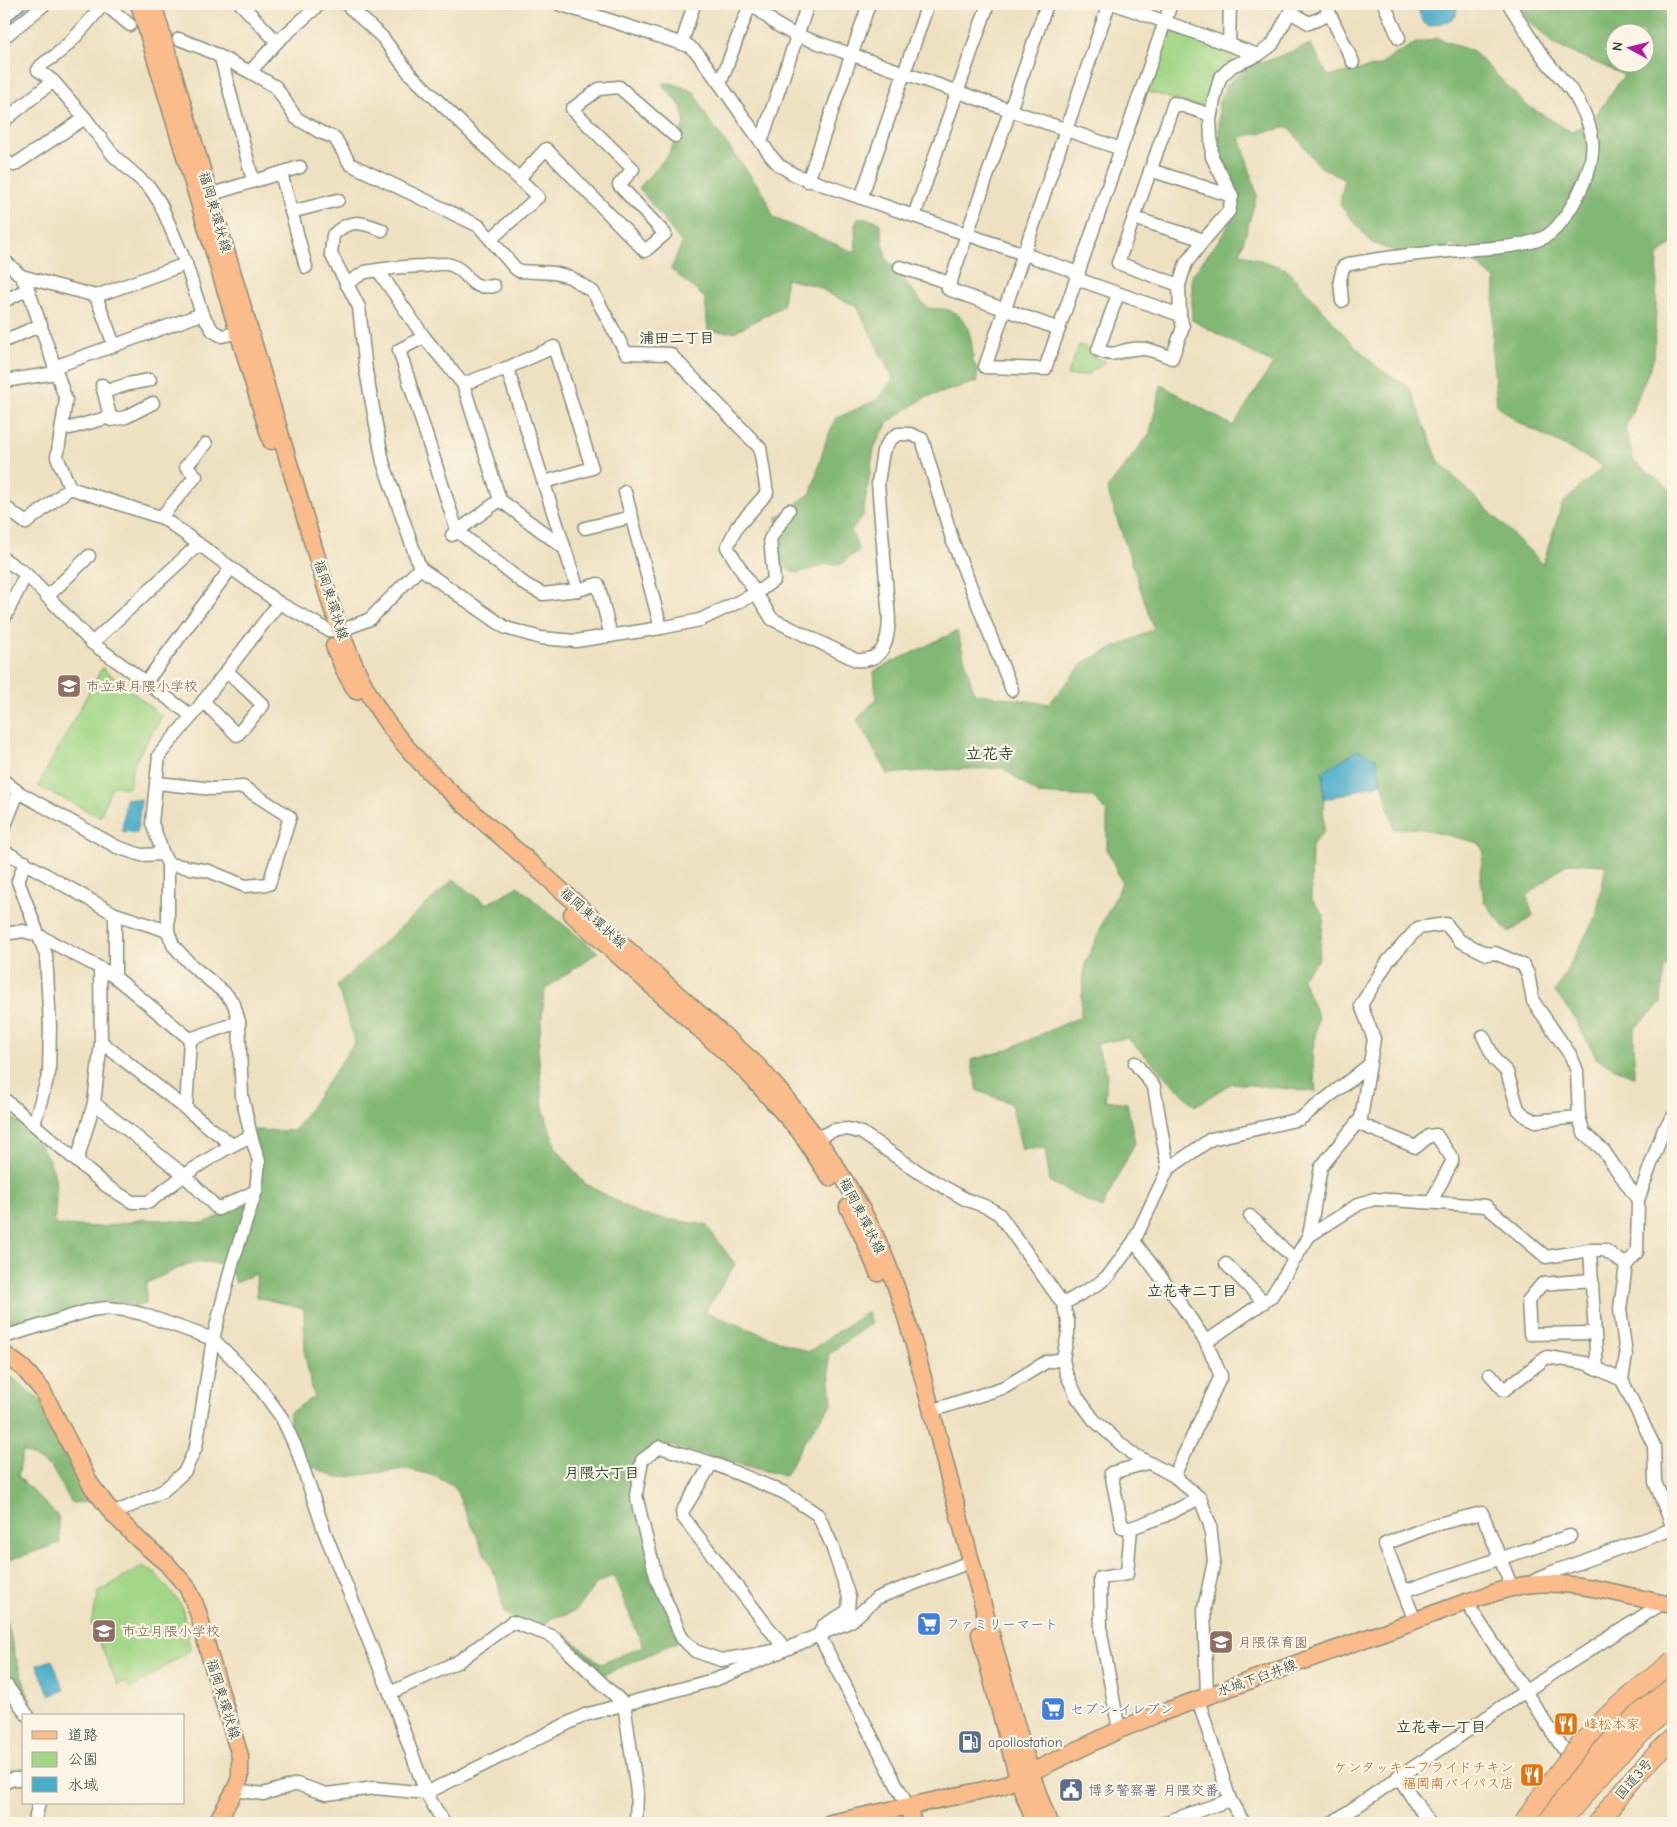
<svg xmlns="http://www.w3.org/2000/svg" width="1677" height="1827" viewBox="0 0 1677 1827" font-family="'Comic Neue','Klee One',sans-serif">
	<rect width="100%" height="100%" fill="#fcf5e5"/>
	<filter id="ink" filterUnits="userSpaceOnUse"><feTurbulence type="fractalNoise" baseFrequency=".02" numOctaves="2"/><feDisplacementMap in="SourceGraphic" scale="10" xChannelSelector="R" yChannelSelector="G"/><feConvolveMatrix kernelMatrix="1 2 1 2 8 2 1 2 1" color-interpolation-filters="sRGB"/></filter>
	<filter id="wash" filterUnits="userSpaceOnUse"><feTurbulence type="fractalNoise" baseFrequency=".0096" numOctaves="4" result="noise"/><feDisplacementMap in="SourceGraphic" scale="20" xChannelSelector="R" yChannelSelector="G"/><feGaussianBlur stdDeviation="1.12" result="paint"/><feColorMatrix in="noise" values="0 0 0 0 0 0 0 0 0 0 0 0 0 0 0 0 0 1.4 0 .05"/><feComposite in="paint" operator="in"/></filter>
	<g filter="url(#wash)">
		<rect width="100%" height="100%" fill="#eee1c1"/>
		<g fill="#a3d787" stroke="#618a5e">
			<path d="M1173,32L1236,56C1232,65 1222,69 1216,77C1210,85 1209,95 1208,105L1200,107L1146,91L1166,38Z"/>
			<path d="M1079,345L1094,350L1093,357L1106,362L1086,375L1067,376Z"/>
			<path d="M102,668L162,716L133,765L129,788L112,786L100,817L38,786Z"/>
			<path d="M142,1566L156,1574L182,1606L190,1650L131,1689L124,1682L118,1685L91,1623L99,1592Z"/>
		</g>
		<g fill="#82b874" stroke="#507a54" fill-rule="evenodd">
			<path d="M1511,4H1673V243L1658,255L1654,358L1625,429L1634,461L1673,492V964L1664,967L1661,1003L1634,1029V1077L1597,1059L1576,1020L1555,992L1596,916L1606,865L1567,863L1527,896L1533,916L1509,933L1484,902L1480,872L1484,852L1479,843L1418,828L1394,829L1376,758L1323,771L1324,832L1312,845L1311,899L1324,915L1318,961L1301,977L1318,1016L1312,1055L1316,1092L1232,1083L1195,1106L1127,1038L1096,1044L1107,1073L1105,1100L1127,1103L1135,1143L1102,1208L1050,1182L1045,1148L1022,1150L1011,1103L978,1091L971,1060L1004,1051L1080,1017L1085,965L1104,920L1122,883L1107,849V812L1093,797L1038,794L1003,768L935,770L888,774L857,720L876,699L874,671L957,631L974,693L1049,704L1084,662L1154,629L1107,489L1150,433L1161,385L1233,426L1273,364L1192,320V275L1225,232L1240,197L1219,155V101L1227,84L1255,61H1267L1311,44L1328,76L1379,66L1399,52L1416,43L1437,38L1474,52L1525,104L1571,132L1593,119L1624,75L1555,45ZM1614,32H1644V62H1614ZM1289,127L1319,166L1344,179L1340,205L1372,243L1413,258L1453,245L1495,279L1492,352L1497,405L1516,421L1603,466L1562,504L1543,564L1439,462L1409,387L1379,369L1350,341L1286,269L1240,253L1257,195L1240,137Z"/>
			<path d="M672,83L694,92L708,119L763,192L774,218L856,253L855,225L859,218L875,220L880,224L886,258L927,308C934,309 945,308 951,311C970,318 973,344 973,362C978,367 978,376 976,382L924,398L888,422L874,448L863,516L851,531L859,550L840,565L827,564L798,573L787,569L781,562L776,518L811,493L826,441L835,419L878,399L893,379L857,306L831,295L817,286L786,279L783,306L734,332L708,331L705,298L671,269L682,243L639,188L668,155L685,123L681,106L662,84Z"/>
			<path d="M454,879L468,891L487,904L518,886L544,909L598,952L545,989L538,1049L543,1108L556,1148L584,1183L641,1215L706,1225L735,1264L705,1312L808,1352L867,1312L871,1323L828,1355L832,1403L805,1440L785,1476L663,1444L645,1451L632,1466L677,1642L599,1677L556,1637L563,1633L601,1664L643,1646L613,1575L595,1585L576,1610L566,1615L553,1617L544,1626L525,1625L504,1613L498,1583L454,1486L432,1475L406,1469L337,1478L294,1458L289,1413L314,1397L305,1355L304,1309L257,1297L256,1273L236,1283L228,1265L207,1262L188,1264L146,1283V1304L4,1336V1113C26,1123 51,1154 55,1178C57,1194 55,1210 55,1225L103,1227L144,1219L204,1223L259,1198L254,1130L294,1131L355,1042L337,985Z"/>
			<path d="M4,1371L46,1405L94,1502L72,1503L51,1467L23,1451L18,1476L58,1516L60,1543L4,1562Z"/>
			<path d="M4,1608L15,1655L33,1711L8,1690V1707L4,1705Z"/>
		</g>
		<g fill="#4aadc9" stroke="#34757e">
			<path d="M1416,4H1438L1442,6L1445,4L1457,9L1456,16L1452,20L1429,26L1423,23Z"/>
			<path d="M1358,750L1376,758L1382,783L1324,800L1323,771Z"/>
			<path d="M126,798L141,800L137,833L122,831Z"/>
			<path d="M52,1660L64,1690L50,1696L37,1665Z"/>
		</g>
		<g fill="none" stroke-linecap="round" stroke-linejoin="round">
			<g stroke="#4aadc9" stroke-width="2.5">
				<path d="M4,28L30,4"/>
				<path d="M1510,1823L1519,1815"/>
			</g>
		</g>
	</g>
	<g filter="url(#ink)">
		<g fill="none" stroke-linecap="round" stroke-linejoin="round">
			<defs>
				<g id="minor">
					<path d="M103,4C89,22 74,40 56,55C50,60 42,62 38,70L53,81L85,118L114,156L150,188L160,203L186,264L202,314L213,331L222,336L245,331"/>
					<path d="M105,4L130,25"/>
					<path d="M241,4L277,42"/>
					<path d="M346,4L382,37L410,74L538,197L491,239"/>
					<path d="M559,4L689,46L698,54L720,84L771,156L779,165L795,175L1079,273"/>
					<path d="M752,4L777,25L793,34L1121,149"/>
					<path d="M1047,4L948,289L1059,329"/>
					<path d="M1109,4L985,367L1045,369L1171,4"/>
					<path d="M1115,4L1258,55"/>
					<path d="M1325,4L1353,62"/>
					<path d="M1384,4L1399,38"/>
					<path d="M1290,12L1309,23L1330,14"/>
					<path d="M4,17L18,4"/>
					<path d="M4,37L45,4"/>
					<path d="M179,39L205,49L250,72L276,87L296,118L320,132L335,138L350,164L479,226L515,268L519,271L554,273L570,277L593,292L626,353L670,354L760,448L767,493L737,527L727,547L772,619L856,660C884,662 888,642 889,619L878,483L883,451L890,440L898,434H910L922,439L953,542L1012,690"/>
					<path d="M682,43L694,4"/>
					<path d="M1229,44L1230,4"/>
					<path d="M221,58L253,181"/>
					<path d="M250,72L277,42L320,4"/>
					<path d="M720,84L750,4"/>
					<path d="M4,121L53,81"/>
					<path d="M761,142L808,4"/>
					<path d="M4,158L8,163L14,165L85,118"/>
					<path d="M1150,170L1232,196"/>
					<path d="M281,173L306,267"/>
					<path d="M519,178L546,149L645,251L665,234L619,185L633,169L572,109L599,89L619,87L675,136"/>
					<path d="M808,181L869,4"/>
					<path d="M209,195L300,167"/>
					<path d="M861,198L928,4"/>
					<path d="M291,212L338,200"/>
					<path d="M914,216L988,4"/>
					<path d="M1134,218L1204,240"/>
					<path d="M382,230C361,222 350,218 333,235L331,254L359,307L366,371L383,462L420,568L506,628L541,638L576,641L661,628L700,620L755,594L774,580L770,539L789,510"/>
					<path d="M4,260L21,276L28,289L66,400L57,457L70,488"/>
					<path d="M900,267L950,283"/>
					<path d="M378,270C394,267 408,267 424,266C433,265 443,262 451,265C472,272 465,290 494,286"/>
					<path d="M21,276L96,296L186,264"/>
					<path d="M1077,279L1180,315"/>
					<path d="M346,284L365,272L378,270L424,337L463,384L500,500L564,548"/>
					<path d="M1179,285L1118,263L1174,103L1211,115"/>
					<path d="M1118,294L1098,350C1117,358 1115,351 1133,349C1146,347 1160,353 1172,358L1183,327L1180,315L1179,285L1186,263L1204,240L1229,211L1232,196L1212,157L1210,118L1215,96L1220,78L1232,66L1258,55L1272,45L1290,12L1293,7L1291,4"/>
					<path d="M96,296L114,345"/>
					<path d="M4,301L28,289"/>
					<path d="M1342,301L1340,280L1343,267L1349,264C1387,257 1424,253 1462,250C1487,248 1522,248 1545,237C1561,228 1577,199 1584,182C1597,152 1595,132 1579,103C1571,86 1555,73 1544,58C1531,40 1520,22 1509,4"/>
					<path d="M424,337L399,350L457,531L526,585L543,594L578,590L598,584L611,636"/>
					<path d="M4,341L41,325"/>
					<path d="M54,367L202,314"/>
					<path d="M507,368L578,590"/>
					<path d="M4,381L56,373"/>
					<path d="M463,384L507,368L554,347L592,468L545,482"/>
					<path d="M102,385L111,420L126,417L153,403"/>
					<path d="M104,392L128,384L150,380"/>
					<path d="M62,426L70,428L110,417"/>
					<path d="M70,488L163,518L279,603L328,630L340,631L370,619L420,568"/>
					<path d="M625,492L661,628"/>
					<path d="M4,506L26,523L70,488"/>
					<path d="M161,517L196,476L186,466L206,444"/>
					<path d="M585,528L632,517"/>
					<path d="M452,535L500,500"/>
					<path d="M4,559L26,574L92,643L192,716"/>
					<path d="M47,597L89,556"/>
					<path d="M4,619L26,574"/>
					<path d="M92,643L199,544"/>
					<path d="M146,682L231,568"/>
					<path d="M203,701L237,735L263,705L227,671"/>
					<path d="M4,781L18,792L117,847L141,855L163,854"/>
					<path d="M157,783L213,789L243,787L290,817L269,884L245,886L209,871L168,864"/>
					<path d="M4,828L18,792"/>
					<path d="M4,851L115,914L168,931"/>
					<path d="M25,862L18,881L46,955L50,1026L49,1073L34,1124"/>
					<path d="M115,914V977"/>
					<path d="M4,934L23,931L38,935L100,968L115,977L190,1039L239,1022"/>
					<path d="M1483,1036L1495,1060L1507,1072L1518,1109L1525,1116L1535,1121L1579,1117"/>
					<path d="M101,1042L232,1145"/>
					<path d="M1135,1063L1154,1087L1168,1169"/>
					<path d="M4,1099L105,1185L132,1202H149C181,1177 214,1153 251,1136"/>
					<path d="M94,1103L184,1175L218,1209L256,1191"/>
					<path d="M186,1109L190,1039"/>
					<path d="M1673,1117L1663,1131L1638,1200L1637,1252L1626,1265L1620,1309L1626,1355L1622,1380L1654,1446L1655,1482L1673,1528"/>
					<path d="M1357,1123L1416,1147L1429,1136L1436,1135L1452,1158V1162L1431,1202"/>
					<path d="M817,1138L834,1130L848,1129L862,1133L923,1175L965,1199L987,1207L999,1214L1063,1304L1068,1321V1333L1063,1359L1066,1373L1077,1397L1094,1420L1131,1453L1174,1476L1200,1498L1210,1525L1214,1561L1204,1609L1207,1696"/>
					<path d="M77,1161L94,1103L101,1042L100,968"/>
					<path d="M1250,1216L1294,1259"/>
					<path d="M1309,1236L1359,1204L1374,1199L1486,1206L1546,1257L1590,1250H1605L1626,1265"/>
					<path d="M1134,1241L1182,1306L1206,1342L1221,1376L1174,1476"/>
					<path d="M1590,1250L1597,1369"/>
					<path d="M1226,1264L1264,1302"/>
					<path d="M1592,1280L1542,1284L1528,1301L1530,1334L1595,1333"/>
					<path d="M1063,1304L1098,1284L1109,1275L1134,1241L1168,1169L1211,1139L1300,1119L1368,1066"/>
					<path d="M4,1337L91,1310L107,1308L125,1310L142,1314L213,1339L255,1381L282,1418L297,1450L325,1533L390,1693L426,1793L444,1823"/>
					<path d="M1206,1342L1271,1297L1309,1236L1321,1167L1361,1118L1374,1039L1361,1005L1388,961L1418,928L1446,924L1460,941L1487,954L1495,953L1523,965L1528,974L1533,1001L1571,1056L1577,1071L1579,1117L1582,1127L1584,1133L1603,1150L1638,1200"/>
					<path d="M1490,1374L1504,1390L1547,1357L1585,1363L1622,1380"/>
					<path d="M931,1411L1005,1387L1046,1362L1063,1359"/>
					<path d="M660,1447L712,1463L682,1512L683,1517L785,1649L721,1660L695,1651L682,1638L657,1580L642,1521L636,1495L642,1460Z"/>
					<path d="M712,1463L785,1493L818,1515L831,1543L849,1597L848,1611L823,1626L819,1635L908,1807"/>
					<path d="M113,1514L163,1491L185,1471L196,1447L213,1339L232,1264L256,1191L259,1161L251,1136L242,1096L239,1022L234,1004L226,994L190,964L173,945L168,931V864L163,854L152,823L159,755L192,716L279,603"/>
					<path d="M1131,1528L1164,1516L1200,1498"/>
					<path d="M1530,1583L1550,1573L1673,1529"/>
					<path d="M1404,1591L1501,1558L1570,1536"/>
					<path d="M1466,1602L1570,1759"/>
					<path d="M1415,1621L1385,1544L1434,1525L1482,1513L1512,1588"/>
					<path d="M4,1684L7,1686L28,1716"/>
					<path d="M390,1693L459,1661L512,1622L552,1636L624,1704L637,1792L636,1823"/>
					<path d="M1198,1699L1230,1800L1244,1823"/>
					<path d="M1119,1730L1101,1633L1100,1578L1127,1574L1131,1528L1122,1527L1111,1473L1147,1463"/>
					<path d="M1398,1776L1429,1823"/>
					<path d="M4,1783L12,1779H24"/>
					<path d="M235,1790L263,1794L297,1784L326,1794L375,1788L426,1793L585,1715L717,1679L851,1621L877,1598L962,1565"/>
					<path d="M34,1823L39,1803"/>
					<path d="M1163,1823L1230,1800"/>
					<path d="M1332,1823L1524,1692L1663,1603"/>
				</g>
				<g id="major">
					<path d="M139,4L271,441"/>
					<path d="M153,4L331,605C345,646 362,688 388,724C426,776 484,821 532,864C607,931 683,999 758,1066C803,1116 843,1170 873,1231C905,1297 920,1369 939,1439C956,1507 975,1575 993,1642C1010,1703 1026,1764 1049,1823"/>
					<path d="M334,646L345,672L356,691"/>
					<path d="M572,914L746,1071L800,1132L830,1178"/>
					<path d="M848,1207L863,1237L878,1273"/>
					<path d="M4,1354L23,1368L42,1390L91,1485L113,1514L139,1540L167,1564L187,1587L192,1597L198,1612L210,1657L240,1756V1778L235,1790L216,1823"/>
					<path d="M980,1634L1018,1779L1035,1823"/>
					<path d="M908,1807L912,1819L911,1823"/>
					<path d="M830,1823L1002,1786L1119,1730L1158,1714L1466,1602C1486,1596 1505,1588 1525,1585C1575,1578 1624,1597 1673,1605"/>
				</g>
				<g id="highway">
					<path d="M1539,1823L1589,1764L1638,1712L1673,1680"/>
					<path d="M1560,1823L1613,1761L1673,1703"/>
					<path d="M1597,1823L1637,1774L1673,1737"/>
				</g>
			</defs>
			<use href="#minor" stroke="#868f7a" stroke-width="15"/>
			<use href="#major" stroke="#868f7a" stroke-width="19"/>
			<use href="#highway" stroke="#868f7a" stroke-width="21"/>
			<use href="#minor" stroke="#fff" stroke-width="12"/>
			<use href="#major" stroke="#fabc8b" stroke-width="16"/>
			<use href="#highway" stroke="#fabc8b" stroke-width="19"/>
			<defs>
				<path id="highway-bridge" d="M1524,1823C1549,1782 1581,1740 1617,1707C1635,1691 1654,1676 1673,1661"/>
			</defs>
			<use href="#highway-bridge" stroke="#868f7a" stroke-width="21" stroke-linecap="butt"/>
			<use href="#highway-bridge" stroke="#fabc8b" stroke-width="19"/>
		</g>
	</g>
	<defs>
		<symbol id="school-square" viewBox="-11 -11 22 22"><rect x="-9" y="-9" width="18" height="18" rx="4" fill="#8d6e63" stroke="#fcf5e5"/><path d="M0-5L7-2L0 1L-7-2ZM-4 1L0 2.5L4 1V4Q0 6-4 4Z" fill="#fff"/></symbol>
		<symbol id="supermarket-square" viewBox="-11 -11 22 22"><rect x="-9" y="-9" width="18" height="18" rx="4" fill="#3f7fe0" stroke="#fcf5e5"/><path d="M-6-5.5h2.5l.6 2H6L4.5 2H-2.5L-4.4-4H-6ZM-1.5 3.2a1.3 1.3 0 1 0 .1 0ZM3 3.2a1.3 1.3 0 1 0 .1 0Z" fill="#fff"/></symbol>
		<symbol id="restaurant-square" viewBox="-11 -11 22 22"><rect x="-9" y="-9" width="18" height="18" rx="4" fill="#e8710a" stroke="#fcf5e5"/><path d="M-5-6h1v4h1v-4h1v4h1v-4h1v5L-1.5 .5V6h-2V.5L-5-1ZM5-6V6H3V1.5H1.5Q1.5-4 5-6Z" fill="#fff"/></symbol>
		<symbol id="fuel-square" viewBox="-11 -11 22 22"><rect x="-9" y="-9" width="18" height="18" rx="4" fill="#5c6f8a" stroke="#fcf5e5"/><path d="M-5.5-6h7V0h2V4h1.3V-2.5L3-4.5l.8-.8L6-3V5H2.5V1h-1V6h-7ZM-4.2-4.7v3.2H.2V-4.7Z" fill="#fff"/></symbol>
		<symbol id="civic-square" viewBox="-11 -11 22 22"><rect x="-9" y="-9" width="18" height="18" rx="4" fill="#5c6f8a" stroke="#fcf5e5"/><path d="M-.6-6.5H3V-4.5H.6V-3L4-1V1h2V6H-6V1h2V-1L-.6-3ZM-1.2 2.5V6h2.4V2.5Z" fill="#fff"/></symbol>
	</defs>
	<g fill-rule="evenodd">
		<use href="#school-square" x="55" y="672" width="28" height="28"/>
		<use href="#supermarket-square" x="915" y="1610" width="28" height="28"/>
		<use href="#school-square" x="90" y="1617" width="28" height="28"/>
		<use href="#school-square" x="1207" y="1628" width="28" height="28"/>
		<use href="#supermarket-square" x="1039" y="1695" width="28" height="28"/>
		<use href="#restaurant-square" x="1552" y="1710" width="28" height="28"/>
		<use href="#fuel-square" x="956" y="1728" width="28" height="28"/>
		<use href="#restaurant-square" x="1518" y="1761" width="28" height="28"/>
		<use href="#civic-square" x="1057" y="1776" width="28" height="28"/>
	</g>
	<g text-anchor="middle" dominant-baseline="central" stroke-width="4.5" stroke-linejoin="round" paint-order="stroke">
		<g font-size="14" fill="#1f3d34" stroke="#fcf5e5">
			<text transform="translate(215 212) rotate(74)">福岡東環状線</text>
			<text transform="translate(331 600) rotate(72)">福岡東環状線</text>
			<text transform="translate(593 918) rotate(42)">福岡東環状線</text>
			<text transform="translate(862 1216) rotate(63)">福岡東環状線</text>
			<text transform="translate(1257 1678) rotate(-20)">水城下臼井線</text>
			<text transform="translate(223 1699) rotate(73)">福岡東環状線</text>
			<text transform="translate(1634 1779) rotate(-49)">国道3号</text>
		</g>
		<g font-size="14" fill="#785e54" stroke="#fcf5e5" text-anchor="start">
			<text x="86" y="686">市立東月隈小学校</text>
			<text x="122" y="1631">市立月隈小学校</text>
			<text x="1238" y="1642">月隈保育園</text>
		</g>
		<g font-size="14" fill="#366cbe" stroke="#fcf5e5" text-anchor="start">
			<text x="946" y="1624">ファミリーマート</text>
			<text x="1070" y="1709">セブン-イレブン</text>
		</g>
		<g font-size="14" fill="#c56008" stroke="#fcf5e5" text-anchor="start">
			<text x="1584" y="1724">峰松本家</text>
			<text x="1514" y="1767" text-anchor="end">ケンタッキーフライドチキン<tspan x="1514" dy="16">福岡南バイパス店</tspan></text>
		</g>
		<g font-size="14" fill="#4e5e75" stroke="#fcf5e5" text-anchor="start">
			<text x="988" y="1742">apollostation</text>
			<text x="1088" y="1790">博多警察署 月隈交番</text>
		</g>
		<g font-size="15" font-weight="bold" fill="#1f3d34" stroke="#fcf5e5">
			<text x="677" y="338">浦田二丁目</text>
			<text x="1192" y="1291">立花寺二丁目</text>
			<text x="602" y="1473">月隈六丁目</text>
			<text x="1441" y="1727">立花寺一丁目</text>
		</g>
		<g font-size="16" font-weight="bold" fill="#1f3d34" stroke="#fcf5e5">
			<text x="990" y="754">立花寺</text>
		</g>
	</g>
	<rect width="1677" height="1827" fill="none" stroke="#fcf5e5" stroke-width="20"/>
	<rect x="22" y="1714" width="162" height="90" fill="#fcf5e5" stroke="#a4ab9e"/>
	<rect x="32" y="1731" width="25" height="8" fill="#fabc8b" stroke="#a4ab9e"/>
	<text x="68" y="1740" font-size="15" fill="#1f3d34">道路</text>
	<rect x="32" y="1752" width="25" height="15" fill="#a3d787" stroke="#a4ab9e"/>
	<text x="68" y="1764" font-size="15" fill="#1f3d34">公園</text>
	<rect x="32" y="1777" width="25" height="15" fill="#4aadc9" stroke="#a4ab9e"/>
	<text x="68" y="1790" font-size="15" fill="#1f3d34">水域</text>
	<g transform="translate(1630 48) rotate(277)"><circle r="24" fill="#fcf5e5" stroke="#a4ab9e"/>
	<path d="M0-4L9 19L0 12L-9 19Z" fill="#b5179e"/>
	<text y="-8" font-size="14" font-weight="bold" text-anchor="middle" fill="#1f3d34">N</text>
	</g>
</svg>
